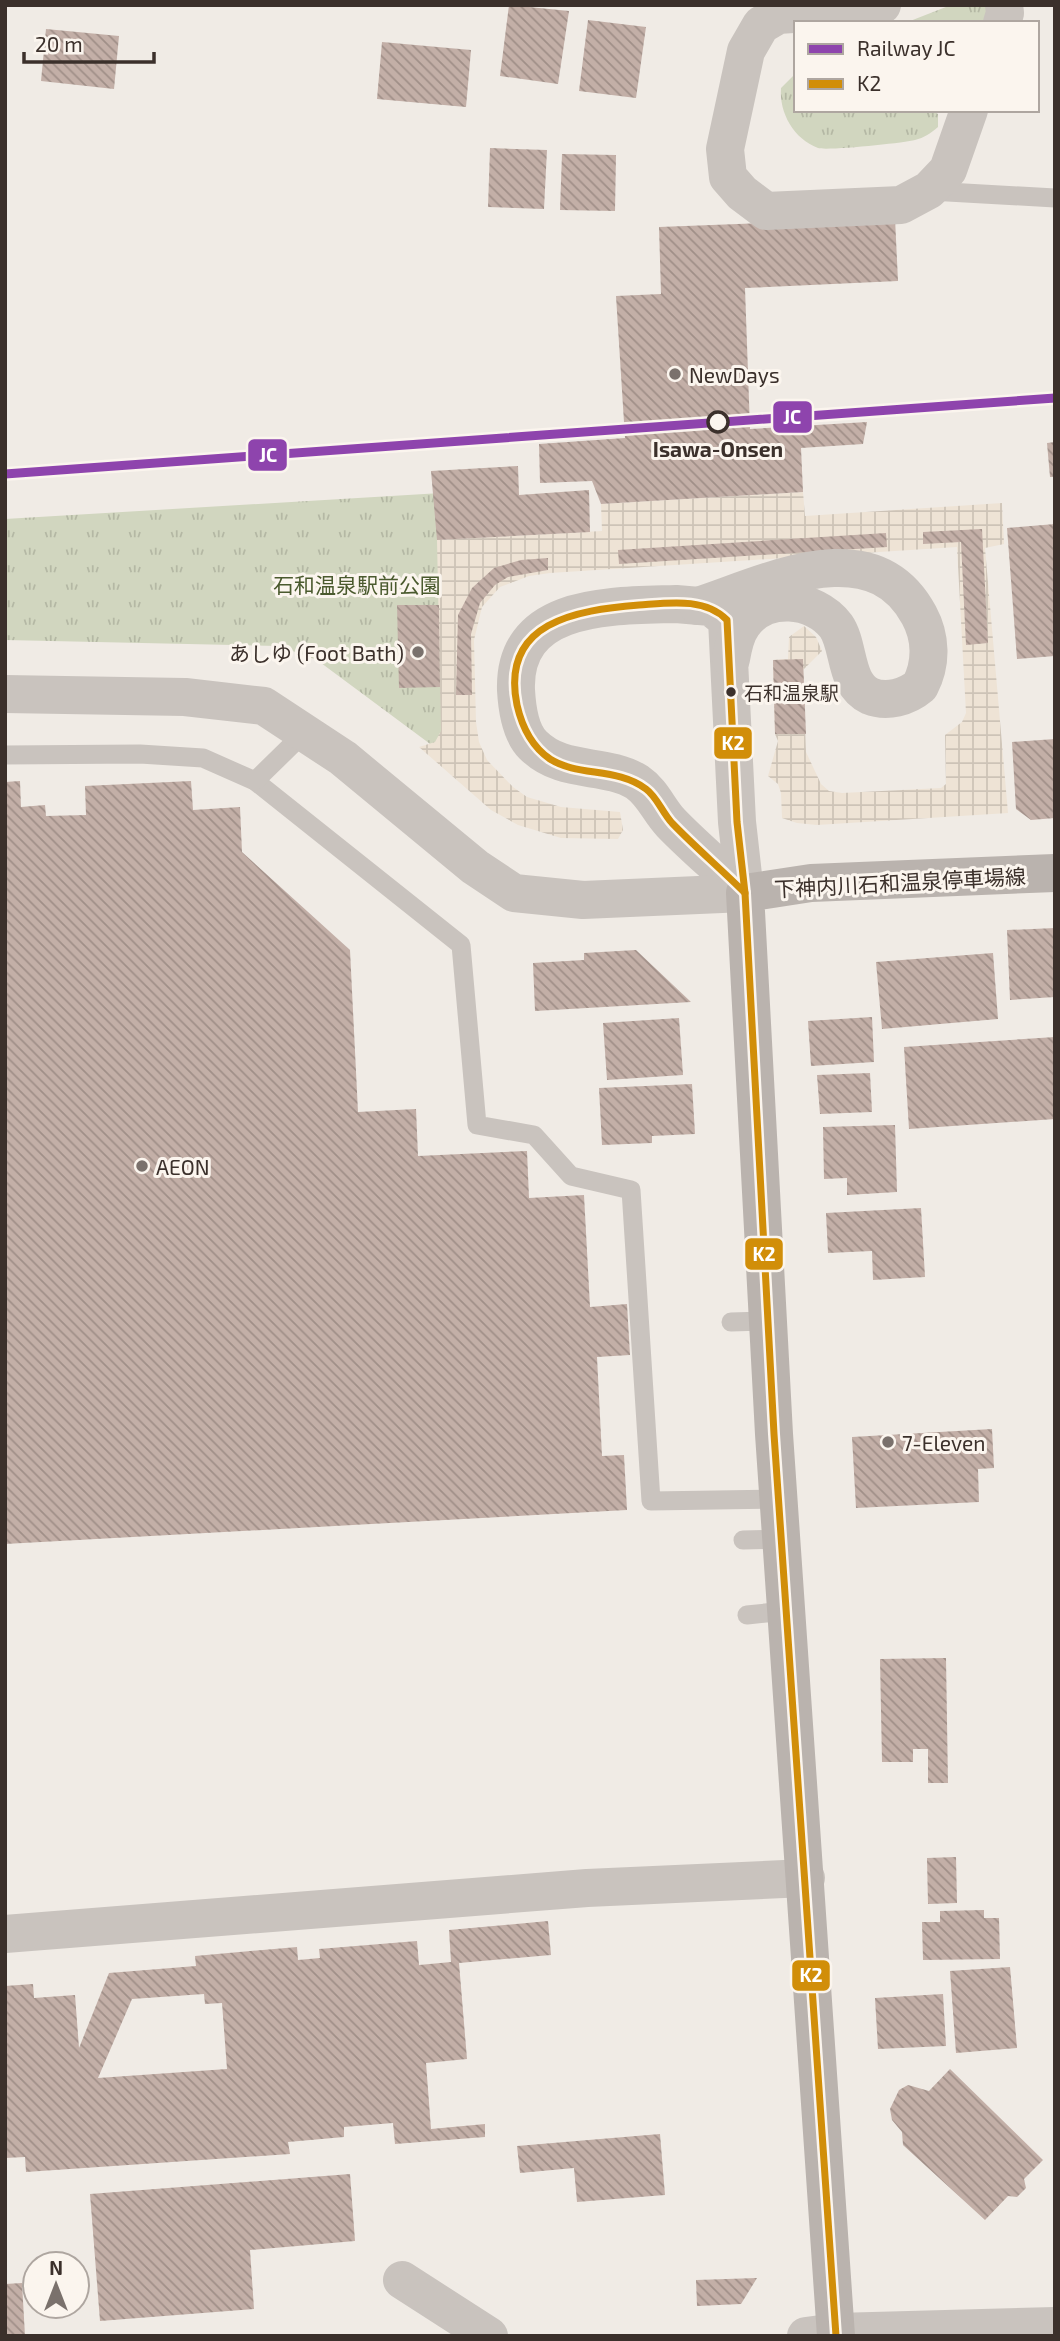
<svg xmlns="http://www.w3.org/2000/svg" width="1060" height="2341" viewBox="0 0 1060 2341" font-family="'Exo 2','Noto Sans JP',sans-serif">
	<defs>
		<pattern id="grass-tufts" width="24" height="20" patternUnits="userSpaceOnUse" patternTransform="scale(1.75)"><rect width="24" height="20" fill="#d1d6bf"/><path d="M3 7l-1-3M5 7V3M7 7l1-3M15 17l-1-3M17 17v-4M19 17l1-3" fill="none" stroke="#b4b8a4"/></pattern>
		<pattern id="plaza-grid" width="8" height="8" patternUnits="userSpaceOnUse" patternTransform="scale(1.75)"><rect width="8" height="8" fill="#eee3d5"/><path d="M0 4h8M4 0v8" fill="none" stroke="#cdc3b7"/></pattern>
		<pattern id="building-back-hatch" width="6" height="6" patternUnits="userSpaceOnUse" patternTransform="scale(1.75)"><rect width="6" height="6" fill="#c3afa7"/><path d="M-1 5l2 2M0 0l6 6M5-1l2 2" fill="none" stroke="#a08f88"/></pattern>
	</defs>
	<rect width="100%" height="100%" fill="#f0ebe5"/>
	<g fill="url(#grass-tufts)">
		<path d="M951,5H994L990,23H905Z"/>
		<path d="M796,73V110H931L938,114V127C931,133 924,138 915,140C904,143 826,151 818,148C794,139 779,113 781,88Z"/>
		<path d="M441,493L445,755L317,660L279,646L5,640V519Z"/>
	</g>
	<path fill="url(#plaza-grid)" d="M803,492L805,516L1002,503L1004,544L985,548L1008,813L817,825L797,823L782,818L781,793L778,784L768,776L778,741L775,734L773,660L788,659L789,637L804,626L816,637L822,651L803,670L806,752L821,784L829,791L842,793L941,788L946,784L945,735L962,722L966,713L957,547L550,573L529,576L500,587L482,607L474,640L476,722L479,742L487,760L513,787L527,797L561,807L620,812L623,830L618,839L561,838L518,825L491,810L419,747L435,742L441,731L437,540L602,531L601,504Z"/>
	<g fill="url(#building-back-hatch)" fill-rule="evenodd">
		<path d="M509,5L569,11L558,84L500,76Z"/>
		<path d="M588,20L646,27L636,98L579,91Z"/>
		<path d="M46,29L119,36L114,89L41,81Z"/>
		<path d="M382,42L471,50L466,107L377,99Z"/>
		<path d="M490,148L547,150L544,209L488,207Z"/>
		<path d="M562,154L616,155L615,211L560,210Z"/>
		<path d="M895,218L898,281L745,288L750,429L867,422L863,444L801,448L803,492L601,504L592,481L540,483L539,444L625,438L616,296L661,294L659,227Z"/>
		<path d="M1055,442V477H1050L1047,443Z"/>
		<path d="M518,466L519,495L589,490L590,532L437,540L431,471Z"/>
		<path d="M1055,524V656L1017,659L1007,528Z"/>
		<path d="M982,529L988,643L966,645L961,542L923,544V532Z"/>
		<path d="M886,533L887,547L619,564L618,550Z"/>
		<path d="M548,558V570L508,577L495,585L480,603L471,634L472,695H456L458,615L472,588L494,568L521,560Z"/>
		<path d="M397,605H439L440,687L399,688Z"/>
		<path d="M803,659L806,734H775L773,660Z"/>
		<path d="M1055,739V818L1031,820L1016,809L1012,742Z"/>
		<path d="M20,781L21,807L45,805L46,816L86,815L85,786L191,781L193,810L240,807L242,852L350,950L358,1112L416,1109L418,1156L527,1151L529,1198L584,1195L590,1307L627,1304L630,1355L597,1357L602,1456L624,1455L627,1510L5,1544V782Z"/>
		<path d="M1055,928V997L1010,1000L1007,930Z"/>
		<path d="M636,950L691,1002L535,1011L533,963L584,960V953Z"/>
		<path d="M993,953L998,1019L882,1029L876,962Z"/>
		<path d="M872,1017L874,1062L811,1066L808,1021Z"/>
		<path d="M679,1018L683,1075L607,1080L603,1023Z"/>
		<path d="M1055,1037V1119L909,1129L904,1047Z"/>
		<path d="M870,1073L872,1112L820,1114L817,1075Z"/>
		<path d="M692,1084L695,1134L652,1136V1143L602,1145L599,1088Z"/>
		<path d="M895,1125L897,1192L847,1195V1178L824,1179L823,1127Z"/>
		<path d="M921,1208L925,1277L873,1280L872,1251L828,1253L826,1213Z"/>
		<path d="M992,1429L994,1468L978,1469L979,1502L856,1508L852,1437Z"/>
		<path d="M946,1658L948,1783H928V1749H913V1762H882L880,1659Z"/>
		<path d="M956,1857L957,1903L928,1904L927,1858Z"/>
		<path d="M984,1910V1918H999L1000,1959L923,1960L922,1922H940V1911Z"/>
		<path d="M548,1921L551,1955L459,1963L467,2059L426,2063L431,2129L485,2124V2137L395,2144L393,2123L344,2127V2137L288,2142L290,2154L26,2172L25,2157L5,2158V1986L33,1984L34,1998L75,1995L79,2048L109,1973L196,1966L195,1956L297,1947L298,1960L320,1958L319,1949L417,1941L419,1965L451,1962L449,1930ZM204,1994L205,2004L222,2003L227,2069L98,2078L132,1999Z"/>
		<path d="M1010,1967L1017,2048L956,2053L950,1971Z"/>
		<path d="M943,1994L946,2046L878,2049L875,1998Z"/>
		<path d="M950,2069L1043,2160L1024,2179L1026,2188L1017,2197L1008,2196L985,2220L903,2145L902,2132L892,2120L890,2109L899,2090L908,2085L929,2091Z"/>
		<path d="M660,2134L665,2195L577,2202L574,2168L520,2173L517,2146Z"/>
		<path d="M350,2174L355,2241L250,2250L254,2309L100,2321L90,2194Z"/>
		<path d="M757,2278L741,2304L697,2306L696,2280Z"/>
		<path d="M22,2283L25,2336H5V2284Z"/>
	</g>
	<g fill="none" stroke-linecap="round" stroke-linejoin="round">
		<g stroke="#c9c3be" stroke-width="19">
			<path d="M930,191L1055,198"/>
			<path d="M5,755L140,754L203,758L255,781L461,945L477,1125L534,1135L571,1176L631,1190L651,1501L778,1499"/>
			<path d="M255,781L304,733"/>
			<path d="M731,1322L767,1321"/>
			<path d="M743,1540L781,1539"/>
			<path d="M747,1615L785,1611"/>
		</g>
		<g stroke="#c9c3be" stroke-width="38">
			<path d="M882,5L867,9L778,15L761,25L746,51L725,149L728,177L742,193L766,211L901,205L929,190L948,170L969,110"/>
			<path d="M1002,23L1005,13L1004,5"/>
			<path d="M676,604L711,607L727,620L737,822L745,893C721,869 694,847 671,823C658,809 653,793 637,782C604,762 563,775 533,745C520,732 517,708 516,690C513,602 613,606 676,604Z"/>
			<path d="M698,606C766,584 872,528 919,615C931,637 932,663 920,686C907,697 887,703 870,696C844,684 850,646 836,626C814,597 765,593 743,624C736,633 733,647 731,659"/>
			<path d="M5,1934L587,1888L806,1878"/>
			<path d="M402,2280L489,2336"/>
			<path d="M806,2336L836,2332"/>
		</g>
		<g stroke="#c9c3be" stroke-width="38">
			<path d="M5,694L185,697L264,706L343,758L475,867L514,893L583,900L745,893"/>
			<path d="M836,2332L1055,2326"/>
		</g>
		<path stroke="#bab3ae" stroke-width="38" d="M836,2336L774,1434L745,893L811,883L1055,873"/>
		<defs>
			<g id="bus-1">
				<path d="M639,605C668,603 705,597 727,620L737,822L745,893C721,869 695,847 672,823C662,812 657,797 646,789C617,767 578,777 550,759C531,746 522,727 517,705C500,622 576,610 639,605Z"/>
				<path d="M745,893L774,1434L836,2336"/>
			</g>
		</defs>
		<use href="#bus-1" stroke="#fbf5ee" stroke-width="12"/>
		<use href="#bus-1" stroke="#d18e09" stroke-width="7"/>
		<defs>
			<path id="rail-1" d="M5,474L1055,398"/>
		</defs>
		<use href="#rail-1" stroke="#fbf5ee" stroke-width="14"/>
		<use href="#rail-1" stroke="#8e44ad" stroke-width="9"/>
	</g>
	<g fill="#7a716c" stroke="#fbf5ee" stroke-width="2.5">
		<circle cx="675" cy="374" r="7"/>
		<circle cx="418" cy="652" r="7"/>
		<circle cx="142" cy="1166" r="7"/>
		<circle cx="888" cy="1442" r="7"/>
	</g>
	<circle fill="#fbf5ee" stroke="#3b302b" stroke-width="3.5" cx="718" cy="422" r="10"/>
	<circle fill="#3b302b" stroke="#fbf5ee" stroke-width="2.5" cx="731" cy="692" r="6"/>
	<g text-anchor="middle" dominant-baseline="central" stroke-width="6" stroke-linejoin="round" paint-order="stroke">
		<g font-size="19" fill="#3b302b" stroke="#fbf5ee" text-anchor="start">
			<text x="744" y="692">石和温泉駅</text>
		</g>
		<g font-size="21" fill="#3b302b" stroke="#fbf5ee" text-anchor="start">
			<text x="689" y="374">NewDays</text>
			<text x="404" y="652" text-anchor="end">あしゆ (Foot Bath)</text>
			<text x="156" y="1166">AEON</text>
			<text x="902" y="1442">7-Eleven</text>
		</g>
		<g font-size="21" font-weight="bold" fill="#3b302b" stroke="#fbf5ee">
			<text x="718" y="448">Isawa-Onsen</text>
		</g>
		<g font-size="21" fill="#4a5a2e" stroke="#fbf5ee">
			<text x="357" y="584">石和温泉駅前公園</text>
		</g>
		<g font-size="21" fill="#3b302b" stroke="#fbf5ee">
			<text transform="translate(900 882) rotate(-3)">下神内川石和温泉停車場線</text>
		</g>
	</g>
	<g stroke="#fbf5ee" stroke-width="2.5">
		<rect x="772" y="400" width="41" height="34" rx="7" fill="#8e44ad"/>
		<rect x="247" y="438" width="41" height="34" rx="7" fill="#8e44ad"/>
		<rect x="713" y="726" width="40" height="34" rx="7" fill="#d18e09"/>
		<rect x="744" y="1237" width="40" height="34" rx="7" fill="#d18e09"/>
		<rect x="791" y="1959" width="40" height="33" rx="7" fill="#d18e09"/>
	</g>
	<g font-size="19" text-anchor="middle" font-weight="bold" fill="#fff">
		<text x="792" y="424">JC</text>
		<text x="268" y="462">JC</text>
		<text x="733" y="750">K2</text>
		<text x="764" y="1261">K2</text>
		<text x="811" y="1982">K2</text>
	</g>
	<rect width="1060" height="2341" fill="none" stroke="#3b302b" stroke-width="14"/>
	<rect x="794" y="21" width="245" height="91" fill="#fbf5ee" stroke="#aea6a0" stroke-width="2"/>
	<rect x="808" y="44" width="35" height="10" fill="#8e44ad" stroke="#aea6a0" stroke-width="2"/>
	<text x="857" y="56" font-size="21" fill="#3b302b">Railway JC</text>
	<rect x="808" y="79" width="35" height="10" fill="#d18e09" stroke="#aea6a0" stroke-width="2"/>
	<text x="857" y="91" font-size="21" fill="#3b302b">K2</text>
	<g transform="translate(56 2285)"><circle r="33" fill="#fbf5ee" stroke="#aea6a0" stroke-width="2"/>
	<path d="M0-5L12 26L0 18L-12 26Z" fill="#7a716c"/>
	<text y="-10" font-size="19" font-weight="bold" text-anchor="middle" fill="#3b302b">N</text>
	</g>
	<path d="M24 52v10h130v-10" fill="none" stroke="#3b302b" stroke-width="3.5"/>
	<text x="35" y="52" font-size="21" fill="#3b302b" stroke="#fbf5ee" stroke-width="5" paint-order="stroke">20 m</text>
</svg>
